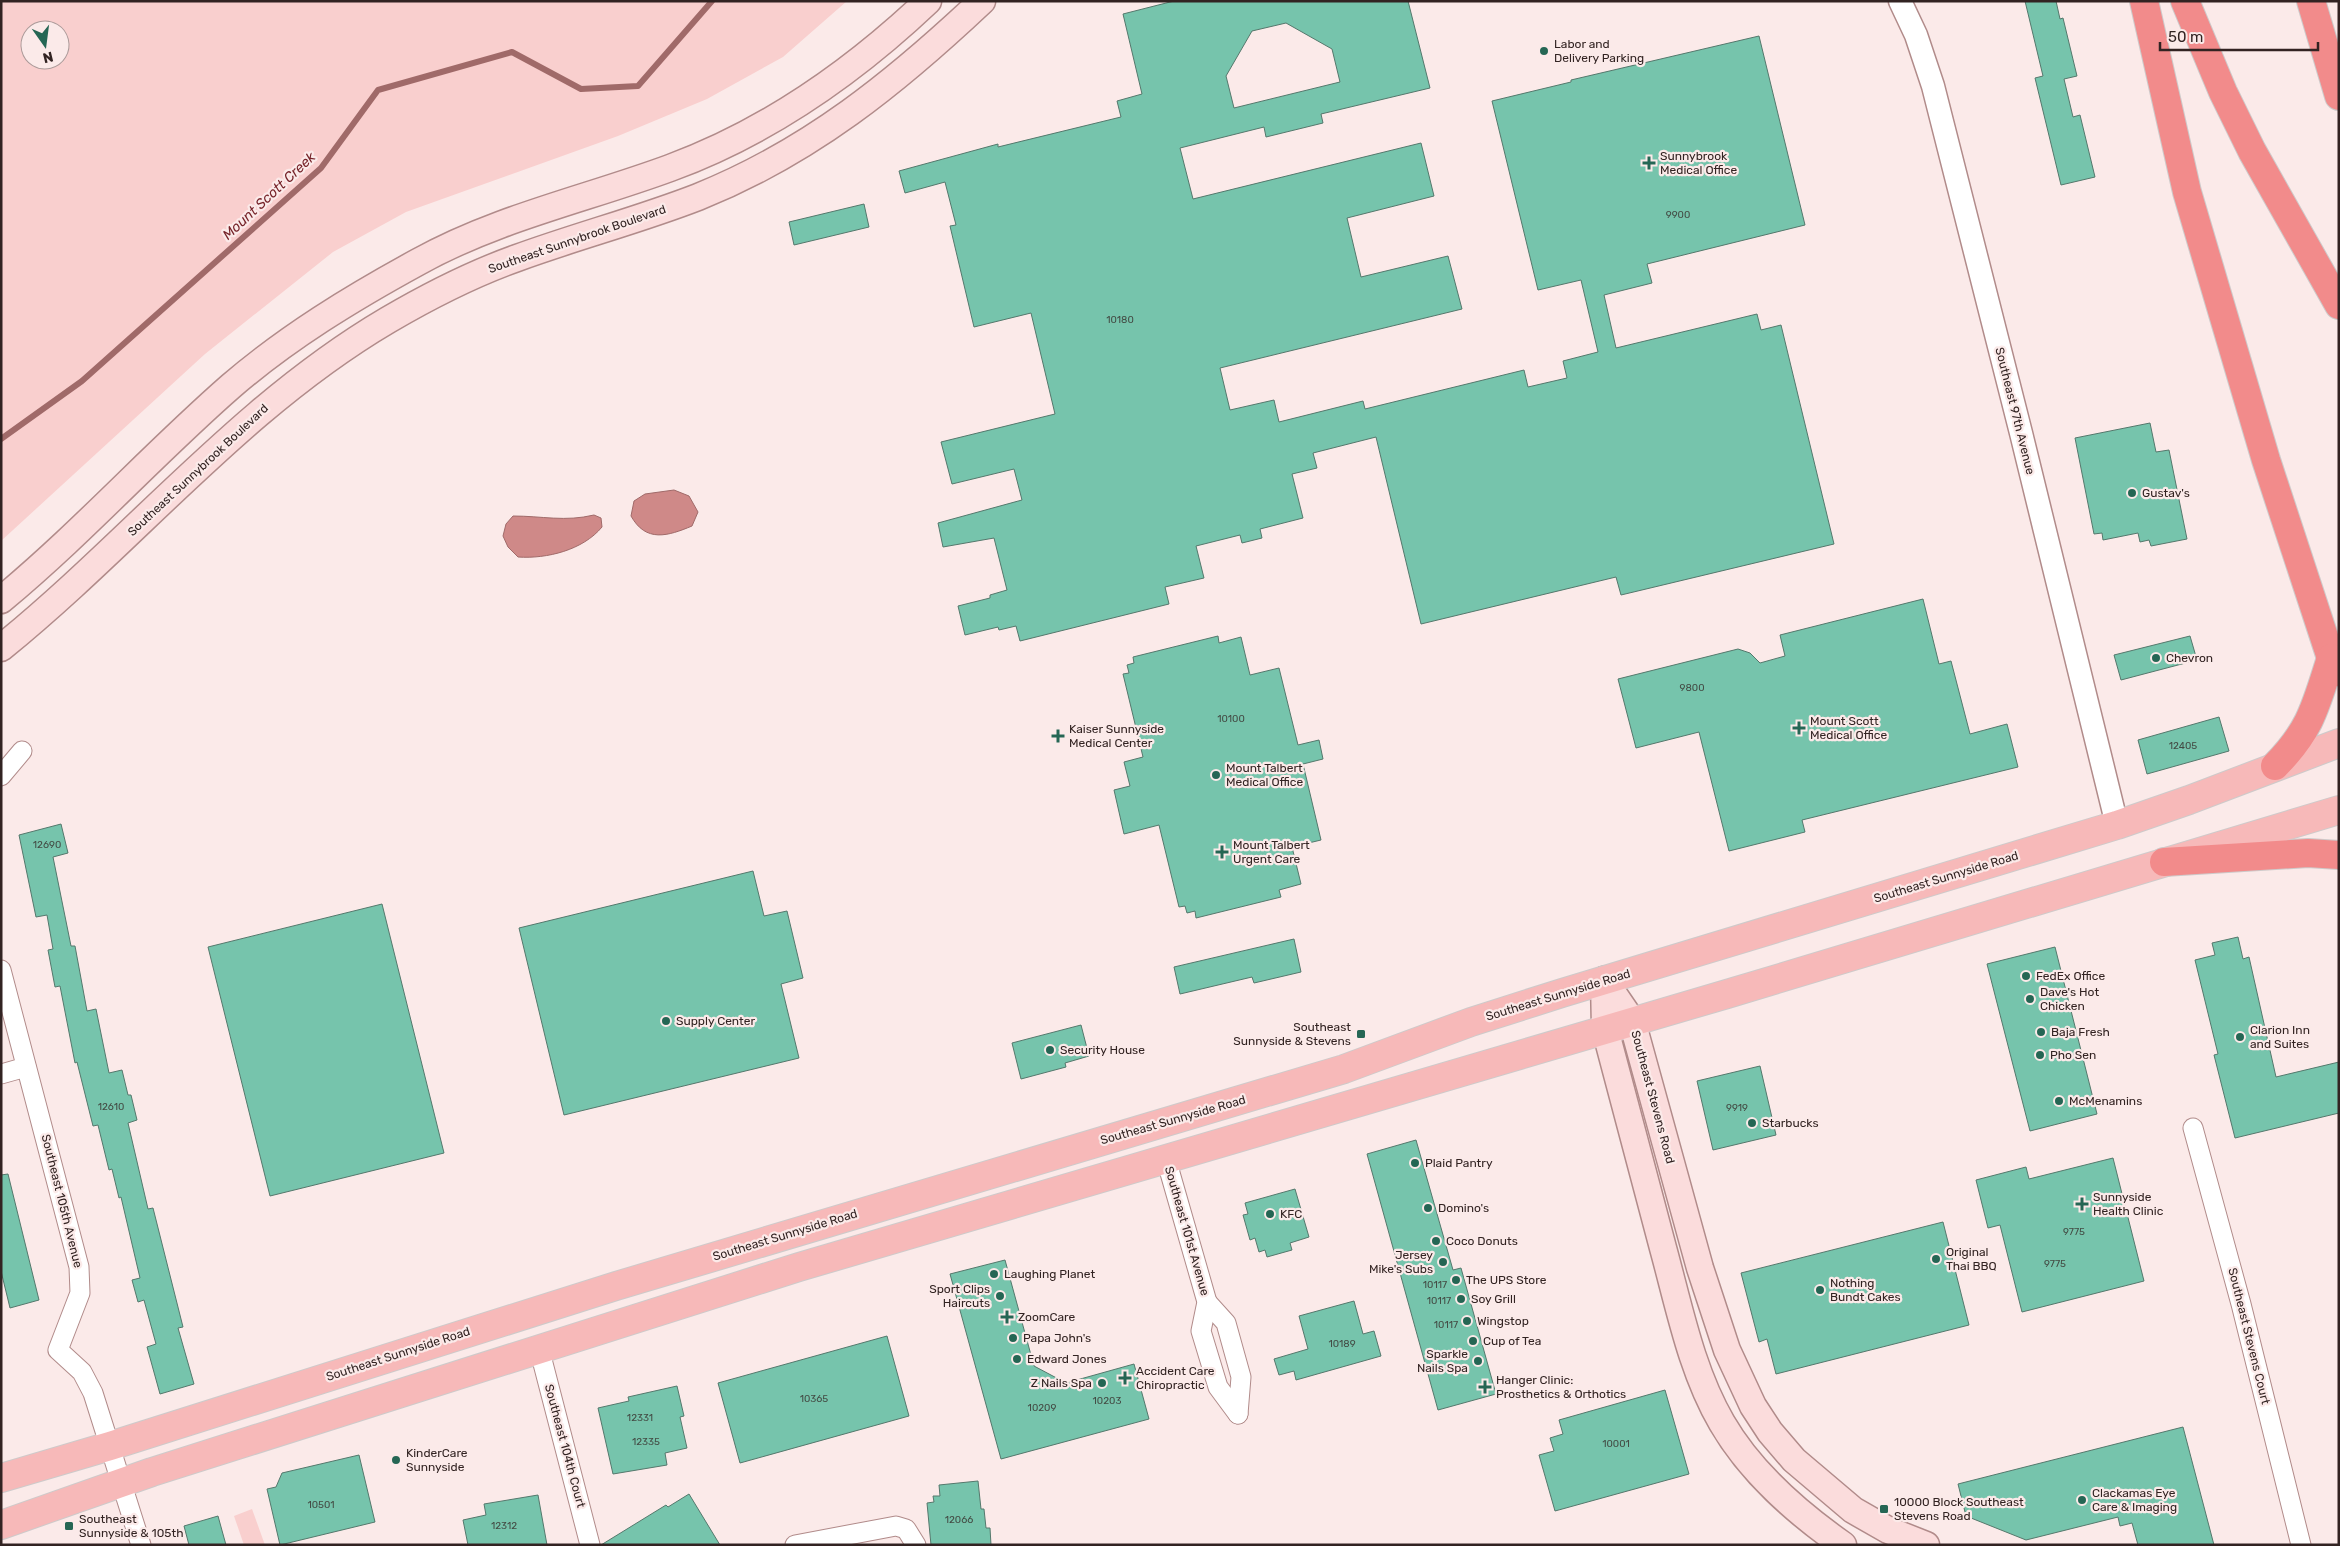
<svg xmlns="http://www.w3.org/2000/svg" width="2340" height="1546" viewBox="0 0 2340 1546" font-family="Rubik,sans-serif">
	<rect width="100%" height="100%" fill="#fbeae9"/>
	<g fill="#f9cfce" fill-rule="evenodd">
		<path d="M1,1H847L783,57L707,99L618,136L406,212L333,252L205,354L1,541ZM30,30H60V60H30Z"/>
		<path d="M252,1509L265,1545H244L234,1516Z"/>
	</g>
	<g fill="#cf8988" stroke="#a06a69">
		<path d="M674,490L689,496L698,512L692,526C668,536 646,543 631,516L634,501L645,494Z"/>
		<path d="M594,515L601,518L602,527C583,550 547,559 518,557L508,547L503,536L506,524L513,516C542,516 565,522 594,515Z"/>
	</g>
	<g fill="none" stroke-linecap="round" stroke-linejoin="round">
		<path stroke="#a06a69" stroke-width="6" d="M1,439L82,381L321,168L378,90L512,52L581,89L638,86L712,1"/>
	</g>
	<g fill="#76c4ac" stroke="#54786c" fill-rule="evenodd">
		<path d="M1174,1H1408L1430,88L1321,114L1323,123L1266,137L1264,127L1180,148L1193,199L1421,143L1434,196L1347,218L1361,277L1448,256L1462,309L1220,368L1230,410L1274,400L1279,422L1363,401L1365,409L1524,370L1528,387L1567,378L1563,361L1598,352L1581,280L1538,290L1492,101L1571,82V80L1759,36L1805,225L1647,264L1652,283L1604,295L1616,348L1757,314L1761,330L1781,325L1834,544L1621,595L1616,577L1421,624L1376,437L1313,453L1317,468L1292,474L1303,518L1260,529L1262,538L1242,543L1240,535L1196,546L1204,578L1165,587L1169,604L1020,641L1016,626L999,630L998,627L965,635L958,606L990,598V595L1007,590L994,538L943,547L938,523L1022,500L1014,469L952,484L941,442L1055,414L1031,313L974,327L950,226L956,225L945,182L905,193L899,171L998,144V147L1121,117L1117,101L1142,94L1123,14ZM1286,23L1332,49L1340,82L1234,108L1226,76L1252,31Z"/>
		<path d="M2025,1H2056L2060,19L2063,18L2077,76L2064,79L2073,117L2080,115L2095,177L2061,185L2035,78L2043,76Z"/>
		<path d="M864,204L869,227L794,245L789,222Z"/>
		<path d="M2150,423L2156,452L2169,450L2187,539L2151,546L2149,540L2140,542L2138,533L2103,540L2102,533L2094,534L2075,438Z"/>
		<path d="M1923,599L1939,664L1951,661L1970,734L2007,724L2018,767L1802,820L1805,832L1729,851L1699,732L1636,748L1618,679L1738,649L1750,653L1760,663L1785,656L1780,635Z"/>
		<path d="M1218,636L1219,643L1241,637L1250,675L1279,668L1298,745L1319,740L1323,759L1303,764L1321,840L1292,847L1301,884L1279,890L1281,897L1196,918L1195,911L1187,913L1185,906L1179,907L1159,825L1124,834L1114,790L1130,786L1124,762L1143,757L1123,674L1129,673L1127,665L1134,663L1133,657Z"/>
		<path d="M2190,636L2197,660L2121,680L2114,655Z"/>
		<path d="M2219,717L2229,751L2147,774L2138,740Z"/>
		<path d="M61,824L68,853L53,857L71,946H75L87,1011L96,1009L109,1073L122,1070L128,1095H131L137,1120L128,1123L148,1209L153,1208L183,1327L178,1328L194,1384L160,1394L147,1347L156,1344L144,1300L138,1302L132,1280L140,1278L121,1197L119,1198L112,1169L109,1170L98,1125L93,1126L77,1062L75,1063L60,986L55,987L48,950L53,949L47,915L36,917L19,835Z"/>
		<path d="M753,871L764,916L787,911L803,978L781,984L799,1058L564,1115L519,928Z"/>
		<path d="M382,904L444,1153L270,1196L208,947Z"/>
		<path d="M2238,937L2243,959L2249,957L2276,1077L2339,1062V1113L2235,1138L2214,1055L2218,1054L2195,960L2215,955L2212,943Z"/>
		<path d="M1294,939L1301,972L1254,983L1252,977L1180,994L1174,967Z"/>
		<path d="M2055,947L2097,1114L2030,1131L1987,964Z"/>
		<path d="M1081,1025L1089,1056L1065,1063L1066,1067L1021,1079L1012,1043Z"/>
		<path d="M1760,1066L1776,1135L1713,1150L1697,1081Z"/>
		<path d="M1416,1140L1453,1270L1461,1268L1496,1394L1438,1410L1367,1154Z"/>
		<path d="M2113,1158L2144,1281L2022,1312L2000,1225L1988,1228L1976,1180L2026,1167L2029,1179Z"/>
		<path d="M8,1174L39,1300L10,1308L1,1271V1175Z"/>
		<path d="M1295,1189L1309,1237L1290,1243L1292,1250L1267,1257L1265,1250L1259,1252L1255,1238L1250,1240L1243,1215L1248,1214L1245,1203Z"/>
		<path d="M1943,1222L1969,1325L1776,1374L1767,1339L1759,1342L1741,1273Z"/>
		<path d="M1005,1260L1034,1366L1066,1383L1134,1364L1149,1419L1001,1459L950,1274Z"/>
		<path d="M1354,1301L1363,1334L1374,1331L1381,1356L1296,1380L1294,1371L1279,1375L1274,1359L1308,1349L1299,1316Z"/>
		<path d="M887,1336L909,1416L740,1463L718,1383Z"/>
		<path d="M677,1386L684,1416L680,1417L687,1448L665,1453L667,1465L613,1474L598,1408L629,1401L628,1397Z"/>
		<path d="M1665,1390L1689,1474L1555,1511L1539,1455L1554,1451L1550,1438L1563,1434L1559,1420Z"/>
		<path d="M2183,1427L2214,1545H2138L2132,1523L2120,1526L2118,1517L2026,1540L1966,1516L1958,1484Z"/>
		<path d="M359,1455L375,1522L280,1545L267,1489L276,1487L282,1473Z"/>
		<path d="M978,1481L981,1509H984L986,1528H990L991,1545H931L927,1503L934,1502L933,1496H940L939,1485Z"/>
		<path d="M689,1494L720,1545H601L666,1505L668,1507Z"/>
		<path d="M538,1495L547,1545H468L463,1520L486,1515L484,1504Z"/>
		<path d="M218,1516L226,1545H189L184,1526Z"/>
	</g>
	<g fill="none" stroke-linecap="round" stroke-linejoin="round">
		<defs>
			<g id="minor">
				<path d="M1,776L22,751"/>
				<path d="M1,970L79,1267L80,1293L58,1350L82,1372L93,1393L141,1545"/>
				<path d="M1,1074L26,1067"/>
				<path d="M2193,1128L2241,1304L2301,1545"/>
				<path d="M1166,1159L1207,1302L1201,1331L1218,1387L1238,1414"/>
				<path d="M1207,1302L1226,1323L1241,1377L1238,1414"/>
				<path d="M539,1348L590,1545"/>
				<path d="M795,1545L896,1526L906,1529L916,1545"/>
			</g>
			<path id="tertiary" d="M1900,1L1916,35L1933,86L2021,433L2117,825"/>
			<g id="secondary">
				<path d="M1,600C82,533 152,455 231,386C288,337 352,298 418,262C497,218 586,199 670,168C768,132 853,72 928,1"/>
				<path d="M1,648C133,541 240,407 388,320C429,296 472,274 517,258C577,236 639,220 698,197C810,152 896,82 982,1"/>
				<path d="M1604,980L1632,1021L1700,1268L1727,1350L1753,1406L1770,1432L1794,1460L1853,1510L1888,1530L1926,1545"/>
				<path d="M1604,980L1605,1029C1624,1102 1644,1175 1663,1248C1679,1306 1691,1370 1722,1423C1751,1473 1796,1512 1843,1545"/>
			</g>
			<g id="primary">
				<path d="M1,1478L110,1446L616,1286L1344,1069L1471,1022L1562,993L2117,825L2189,800L2339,743"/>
				<path d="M1,1525L152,1472L799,1267L1727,994L2339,810"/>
			</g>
			<g id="motorway">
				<path d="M2144,1L2187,192L2266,460L2331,658L2339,672"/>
				<path d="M2185,1L2223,92L2252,151L2339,305"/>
				<path d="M2311,1L2339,96"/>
				<path d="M2275,766C2311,730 2316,705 2331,658"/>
				<path d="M2164,862L2308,853L2339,855"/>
			</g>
		</defs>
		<use href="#minor" stroke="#b18b8a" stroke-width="21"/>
		<use href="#tertiary" stroke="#b18b8a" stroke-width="25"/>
		<use href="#secondary" stroke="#b18b8a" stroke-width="29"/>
		<use href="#primary" stroke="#cecaca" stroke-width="30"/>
		<use href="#motorway" stroke="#cecaca" stroke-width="30"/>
		<use href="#minor" stroke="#fff" stroke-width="19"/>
		<use href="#tertiary" stroke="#fff" stroke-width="22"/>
		<use href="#secondary" stroke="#fbdcdc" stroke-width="26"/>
		<use href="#primary" stroke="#f7b9b9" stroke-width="28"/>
		<use href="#motorway" stroke="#f28b8b" stroke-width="28"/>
	</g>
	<g fill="#256654" stroke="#fbeae9" stroke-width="2">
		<circle cx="1544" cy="51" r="5"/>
		<path d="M1646.5 155.5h5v5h5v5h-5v5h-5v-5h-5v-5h5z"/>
		<circle cx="2132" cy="493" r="5"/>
		<circle cx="2156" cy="658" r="5"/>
		<path d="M1796.5 720.5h5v5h5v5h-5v5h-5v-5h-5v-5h5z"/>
		<path d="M1055.5 728.5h5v5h5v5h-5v5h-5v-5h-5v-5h5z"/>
		<circle cx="1216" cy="775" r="5"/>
		<path d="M1219.5 844.5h5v5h5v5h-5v5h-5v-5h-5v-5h5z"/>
		<circle cx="2026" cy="976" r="5"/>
		<circle cx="2030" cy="999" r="5"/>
		<circle cx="666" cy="1021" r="5"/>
		<circle cx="2041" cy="1032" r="5"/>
		<rect x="1356" y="1029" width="10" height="10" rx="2.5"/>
		<circle cx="2240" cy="1037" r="5"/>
		<circle cx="1050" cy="1050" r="5"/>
		<circle cx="2040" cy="1055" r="5"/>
		<circle cx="2059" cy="1101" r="5"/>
		<circle cx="1752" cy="1123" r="5"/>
		<circle cx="1415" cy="1163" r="5"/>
		<path d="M2079.5 1196.5h5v5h5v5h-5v5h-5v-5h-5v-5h5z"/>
		<circle cx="1428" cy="1208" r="5"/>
		<circle cx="1270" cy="1214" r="5"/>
		<circle cx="1436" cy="1241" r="5"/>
		<circle cx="1936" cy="1259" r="5"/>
		<circle cx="1443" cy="1262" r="5"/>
		<circle cx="994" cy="1274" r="5"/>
		<circle cx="1456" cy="1280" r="5"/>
		<circle cx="1820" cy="1290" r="5"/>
		<circle cx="1000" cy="1296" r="5"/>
		<circle cx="1461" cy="1299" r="5"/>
		<path d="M1004.5 1309.5h5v5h5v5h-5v5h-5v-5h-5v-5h5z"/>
		<circle cx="1467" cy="1321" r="5"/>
		<circle cx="1013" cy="1338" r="5"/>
		<circle cx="1473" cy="1341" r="5"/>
		<circle cx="1017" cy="1359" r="5"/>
		<circle cx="1478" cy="1361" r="5"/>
		<path d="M1122.5 1370.5h5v5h5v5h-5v5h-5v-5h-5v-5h5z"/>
		<circle cx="1102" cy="1383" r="5"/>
		<path d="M1482.5 1379.5h5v5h5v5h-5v5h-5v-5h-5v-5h5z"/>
		<circle cx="396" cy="1460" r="5"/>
		<circle cx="2082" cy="1500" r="5"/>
		<rect x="1879" y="1504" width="10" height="10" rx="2.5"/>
		<rect x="64" y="1521" width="10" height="10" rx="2.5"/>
	</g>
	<g text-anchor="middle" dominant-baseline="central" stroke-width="4.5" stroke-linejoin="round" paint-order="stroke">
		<g font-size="10" fill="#434b44">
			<text x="1678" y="215">9900</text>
			<text x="1120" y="320">10180</text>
			<text x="1692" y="688">9800</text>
			<text x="1231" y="719">10100</text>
			<text x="2183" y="746">12405</text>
			<text x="47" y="845">12690</text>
			<text x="111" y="1107">12610</text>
			<text x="1737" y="1108">9919</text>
			<text x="2074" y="1232">9775</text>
			<text x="2055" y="1264">9775</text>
			<text x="1435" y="1285">10117</text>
			<text x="1439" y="1301">10117</text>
			<text x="1446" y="1325">10117</text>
			<text x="1342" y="1344">10189</text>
			<text x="814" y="1399">10365</text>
			<text x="1107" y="1401">10203</text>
			<text x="1042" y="1408">10209</text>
			<text x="640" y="1418">12331</text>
			<text x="646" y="1442">12335</text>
			<text x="1616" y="1444">10001</text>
			<text x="321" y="1505">10501</text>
			<text x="959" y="1520">12066</text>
			<text x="504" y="1526">12312</text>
		</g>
		<g font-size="12" fill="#322322" stroke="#fbeae9" text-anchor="start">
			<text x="1554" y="44">Labor and<tspan x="1554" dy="14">Delivery Parking</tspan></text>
			<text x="1660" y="156">Sunnybrook<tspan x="1660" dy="14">Medical Office</tspan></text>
			<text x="2142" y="493">Gustav's</text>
			<text x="2166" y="658">Chevron</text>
			<text x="1810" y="721">Mount Scott<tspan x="1810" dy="14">Medical Office</tspan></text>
			<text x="1069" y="729">Kaiser Sunnyside<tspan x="1069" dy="14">Medical Center</tspan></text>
			<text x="1226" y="768">Mount Talbert<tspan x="1226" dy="14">Medical Office</tspan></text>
			<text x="1233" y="845">Mount Talbert<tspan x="1233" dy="14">Urgent Care</tspan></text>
			<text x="2036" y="976">FedEx Office</text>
			<text x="2040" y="992">Dave's Hot<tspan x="2040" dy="14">Chicken</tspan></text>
			<text x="676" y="1021">Supply Center</text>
			<text x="1351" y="1027" text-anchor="end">Southeast<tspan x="1351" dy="14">Sunnyside &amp; Stevens</tspan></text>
			<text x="2250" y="1030">Clarion Inn<tspan x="2250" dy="14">and Suites</tspan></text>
			<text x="2051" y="1032">Baja Fresh</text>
			<text x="1060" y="1050">Security House</text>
			<text x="2050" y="1055">Pho Sen</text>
			<text x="2069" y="1101">McMenamins</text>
			<text x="1762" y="1123">Starbucks</text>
			<text x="1425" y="1163">Plaid Pantry</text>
			<text x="2093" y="1197">Sunnyside<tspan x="2093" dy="14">Health Clinic</tspan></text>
			<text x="1438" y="1208">Domino's</text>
			<text x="1280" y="1214">KFC</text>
			<text x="1446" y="1241">Coco Donuts</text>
			<text x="1946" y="1252">Original<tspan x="1946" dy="14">Thai BBQ</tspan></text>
			<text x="1433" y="1255" text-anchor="end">Jersey<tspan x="1433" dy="14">Mike's Subs</tspan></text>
			<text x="1004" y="1274">Laughing Planet</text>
			<text x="1466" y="1280">The UPS Store</text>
			<text x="1830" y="1283">Nothing<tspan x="1830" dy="14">Bundt Cakes</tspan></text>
			<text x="990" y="1289" text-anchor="end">Sport Clips<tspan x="990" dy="14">Haircuts</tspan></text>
			<text x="1471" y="1299">Soy Grill</text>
			<text x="1018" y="1317">ZoomCare</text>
			<text x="1477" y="1321">Wingstop</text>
			<text x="1023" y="1338">Papa John's</text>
			<text x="1483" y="1341">Cup of Tea</text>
			<text x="1468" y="1354" text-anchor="end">Sparkle<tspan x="1468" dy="14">Nails Spa</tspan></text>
			<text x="1027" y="1359">Edward Jones</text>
			<text x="1136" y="1371">Accident Care<tspan x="1136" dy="14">Chiropractic</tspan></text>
			<text x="1496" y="1380">Hanger Clinic:<tspan x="1496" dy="14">Prosthetics &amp; Orthotics</tspan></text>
			<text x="1092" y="1383" text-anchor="end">Z Nails Spa</text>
			<text x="406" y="1453">KinderCare<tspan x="406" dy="14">Sunnyside</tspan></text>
			<text x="2092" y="1493">Clackamas Eye<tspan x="2092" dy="14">Care &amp; Imaging</tspan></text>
			<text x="1894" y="1502">10000 Block Southeast<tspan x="1894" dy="14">Stevens Road</tspan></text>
			<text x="79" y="1519">Southeast<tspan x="79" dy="14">Sunnyside &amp; 105th</tspan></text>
		</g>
		<g font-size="12" fill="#322322" stroke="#fbeae9">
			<text transform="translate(577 239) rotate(-19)">Southeast Sunnybrook Boulevard</text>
			<text transform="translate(2015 411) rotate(76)">Southeast 97th Avenue</text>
			<text transform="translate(198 470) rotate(-43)">Southeast Sunnybrook Boulevard</text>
			<text transform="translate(1946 877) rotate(-17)">Southeast Sunnyside Road</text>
			<text transform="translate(1558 995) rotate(-17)">Southeast Sunnyside Road</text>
			<text transform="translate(1653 1097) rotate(75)">Southeast Stevens Road</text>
			<text transform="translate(1173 1120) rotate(-16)">Southeast Sunnyside Road</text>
			<text transform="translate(62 1201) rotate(76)">Southeast 105th Avenue</text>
			<text transform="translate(1187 1231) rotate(74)">Southeast 101st Avenue</text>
			<text transform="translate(785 1235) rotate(-17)">Southeast Sunnyside Road</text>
			<text transform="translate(2249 1336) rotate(76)">Southeast Stevens Court</text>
			<text transform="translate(398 1354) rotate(-18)">Southeast Sunnyside Road</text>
			<text transform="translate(565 1446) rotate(75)">Southeast 104th Court</text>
		</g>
		<g font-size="14" font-style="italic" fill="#762329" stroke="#fbeae9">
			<text transform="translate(269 196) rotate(-43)">Mount Scott Creek</text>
		</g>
	</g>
	<rect width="2340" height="1546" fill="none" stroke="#322322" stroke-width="5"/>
	<g transform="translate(45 45) rotate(166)"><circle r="24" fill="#fbeae9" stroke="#ab9a99"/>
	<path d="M0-4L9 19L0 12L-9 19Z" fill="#256654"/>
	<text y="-8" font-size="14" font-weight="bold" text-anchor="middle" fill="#322322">N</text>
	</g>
	<path d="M2160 42v8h158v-8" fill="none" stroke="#322322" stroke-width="2.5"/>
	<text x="2168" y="42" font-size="15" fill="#322322" stroke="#fbeae9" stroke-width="4" paint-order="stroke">50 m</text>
</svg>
